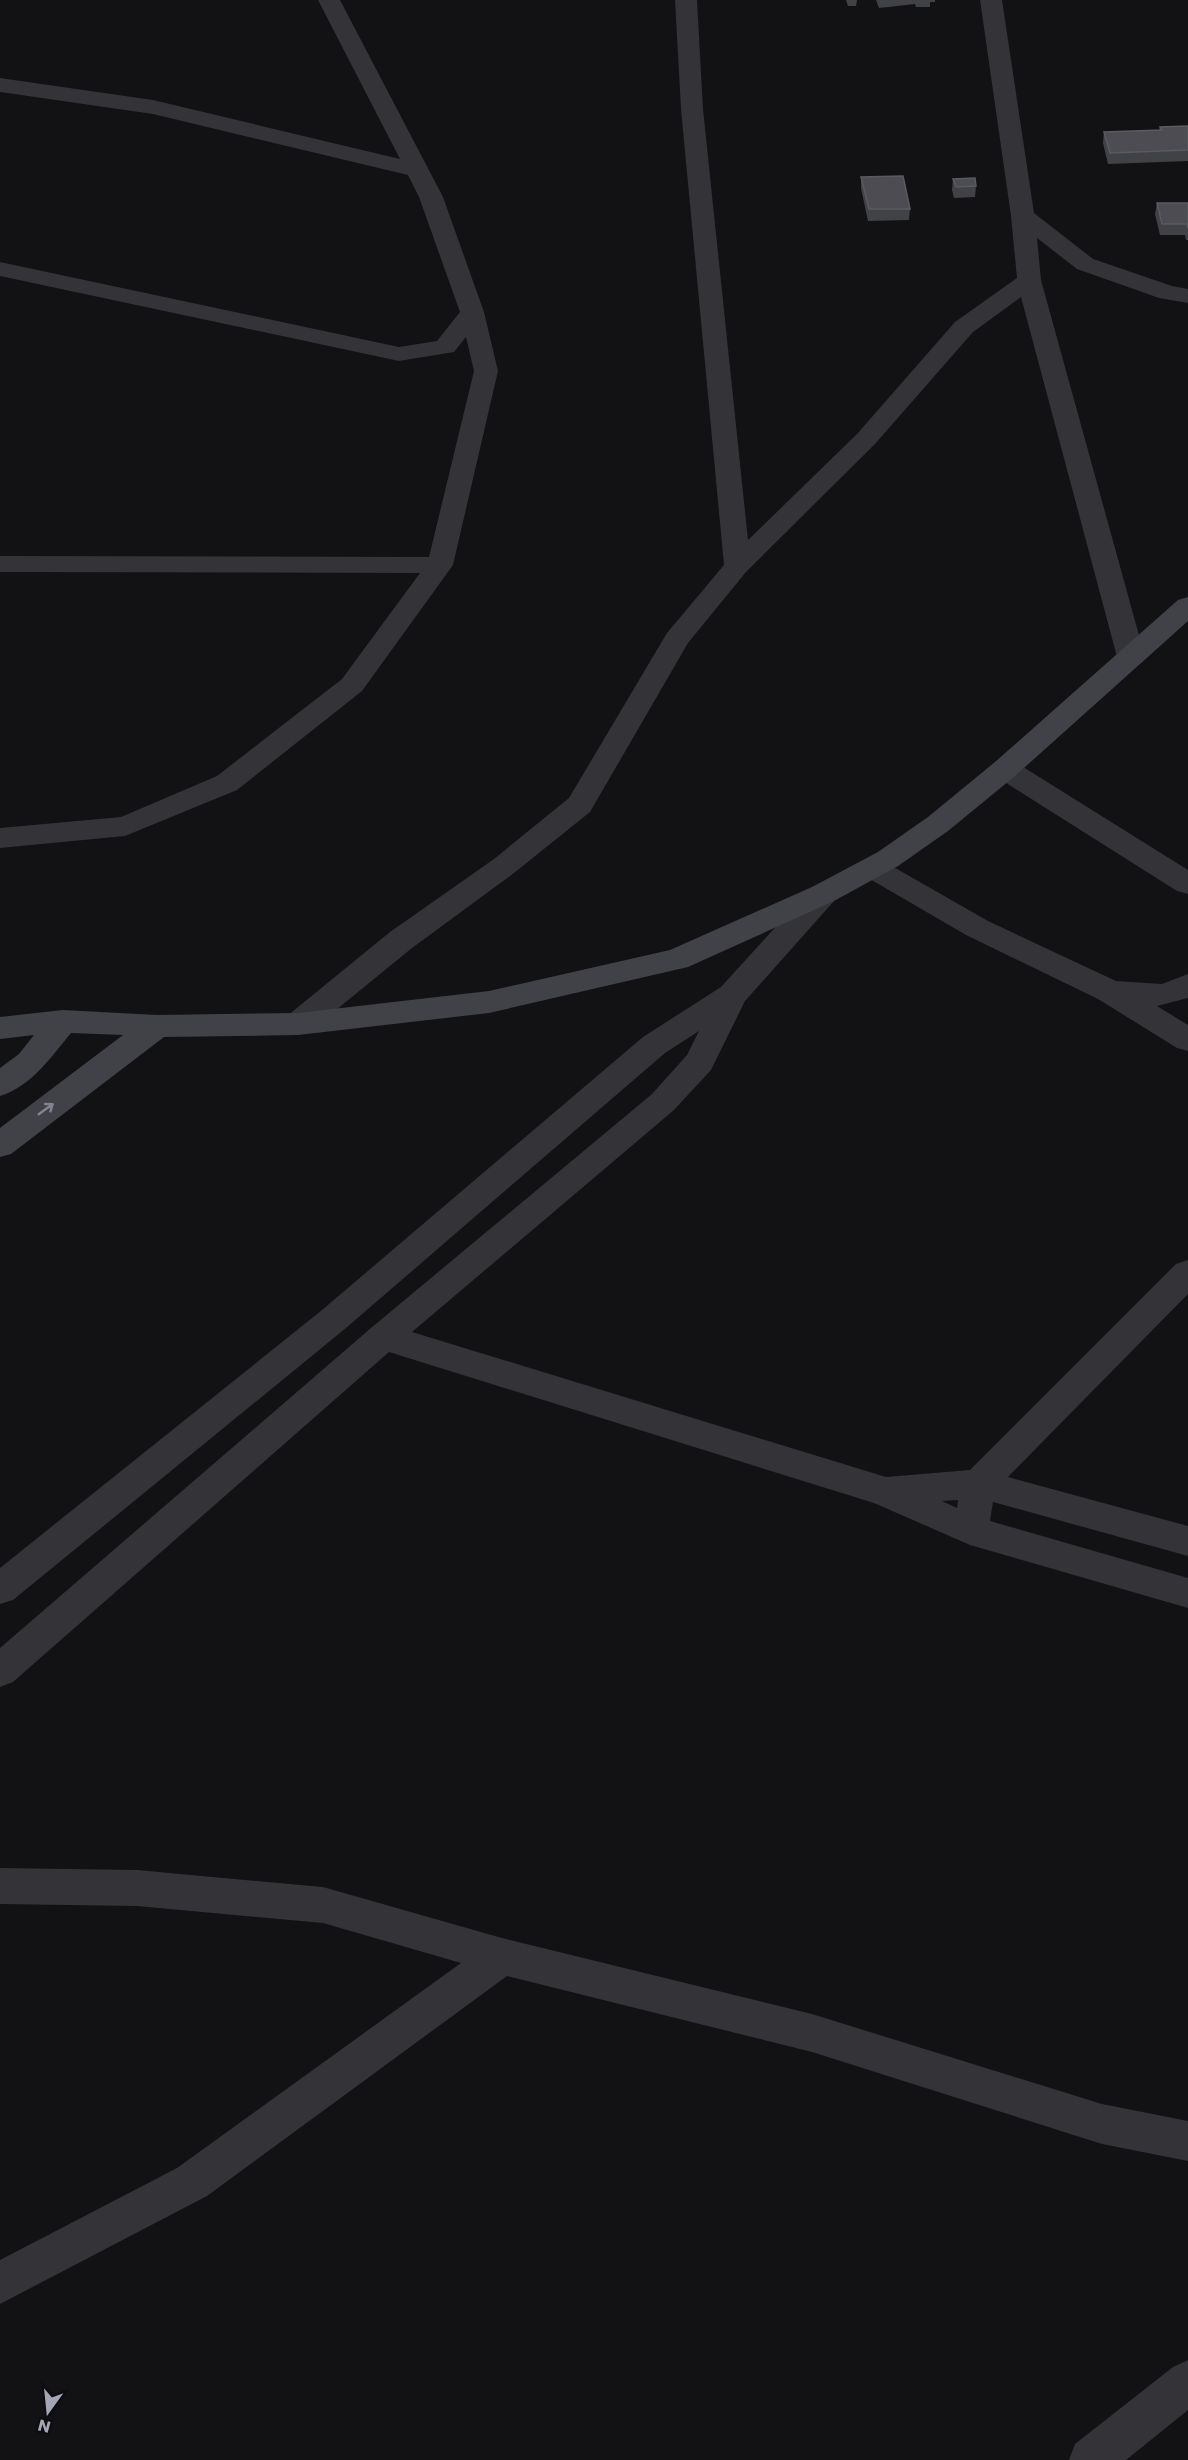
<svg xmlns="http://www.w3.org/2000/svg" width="1188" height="2460" viewBox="0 0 1188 2460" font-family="Poppins,sans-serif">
	<rect width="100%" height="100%" fill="#121214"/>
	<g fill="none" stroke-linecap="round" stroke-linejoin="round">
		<g fill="#333338" fill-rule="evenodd">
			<path d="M318,0H340L443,197L484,312L498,371L453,565L362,691L237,790L125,836L0,848V828L121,817L217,776L342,679L420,573L0,572V556L429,557L474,371L466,337L454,352L399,361L0,276V262L399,347L437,341L460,312L419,197L408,175L153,114L0,92V78L153,100L400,159Z"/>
			<path d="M675,0H697L703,109L748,540L857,434L955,322L1017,278L1011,216L980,0H1002L1034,213L1093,259L1172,286L1188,289V303L1159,298L1077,269L1037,238L1041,280L1145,657L1141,663L1131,666L1121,663L1117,657L1021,297L973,332L875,444L746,572L688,643L590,812L514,873L412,948L309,1032L298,1035L287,1032L282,1024L287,1016L390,932L494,859L569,798L667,633L724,565L681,109Z"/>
			<path d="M1005,759L1015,762L1188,870V894L1177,891L995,776L991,769L995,762Z"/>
			<path d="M873,858L883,861L988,921L1116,981L1162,984L1188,974V998L1157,1006L1188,1025V1051L1177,1048L1098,999L966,935L863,875L858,868L863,861Z"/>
			<path d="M823,884L834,887L838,894L834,901L745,1001L711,1070L674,1110L412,1332L886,1477L970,1470L1176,1264L1188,1260V1294L1008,1477L1188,1526V1556L993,1502L990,1521L1188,1578V1608L970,1545L874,1503L389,1352L13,1682L0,1687V1648L371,1328L652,1094L687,1055L699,1031L665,1053L346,1328L13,1600L0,1604V1568L322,1310L643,1037L721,987L812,887ZM958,1500L957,1508L942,1501Z"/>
			<path d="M0,1868L137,1870L323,1887L502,1938L812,2014L1102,2104L1188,2121V2161L1102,2144L812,2052L507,1976L207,2196L0,2304V2260L177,2168L461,1963L323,1923L137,1906L0,1904Z"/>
			<path d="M1188,2360V2410L1126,2460H1069L1075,2444L1173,2367Z"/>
		</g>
		<path fill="#414248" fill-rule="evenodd" d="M1188,597V621L1015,776L948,831L898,866L834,901L688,967L489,1013L298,1035L164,1037L11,1154L0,1157V1128L123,1035L71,1033C51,1057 32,1086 0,1096V1068L19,1054L34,1035L0,1039V1017L63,1010L157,1015L298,1013L489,991L670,950L812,887L878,852L928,817L995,762L1178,600Z"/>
	</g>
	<g fill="#414246">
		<path d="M846,0H857L856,6H848Z"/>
		<path d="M876,0H935V2H930V7H916L915,4L879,8Z"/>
		<path d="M1188,126V161L1108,164L1103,143L1104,132L1159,130L1160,127Z"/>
		<path d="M861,177L910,209L909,220L868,221L861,188Z"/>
		<path d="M953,179L976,186L975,197L954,198L952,190Z"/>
		<path d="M1157,203H1188V240H1186L1185,235H1160L1155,214Z"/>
	</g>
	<g fill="#4c4c52" stroke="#5a5a61" stroke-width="1.5">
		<path d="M1188,126V150L1110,153L1104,132L1162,130L1160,127Z"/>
		<path d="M903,176L910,209H869L861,177Z"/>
		<path d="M975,178L976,186L956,187L953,179Z"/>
		<path d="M1157,203H1188V228L1187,224H1162Z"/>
	</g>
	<defs><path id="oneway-shaft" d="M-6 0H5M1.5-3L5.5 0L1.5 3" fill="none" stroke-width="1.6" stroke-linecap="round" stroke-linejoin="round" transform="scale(1.5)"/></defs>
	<use stroke="#81838e" href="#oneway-shaft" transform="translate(46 1109) rotate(-36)"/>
	<g transform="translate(48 2412) rotate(195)" stroke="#0d0d0f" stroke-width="4.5" paint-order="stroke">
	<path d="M0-4.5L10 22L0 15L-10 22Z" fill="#a4a6b4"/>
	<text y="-9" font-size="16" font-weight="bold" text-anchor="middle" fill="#a4a6b4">N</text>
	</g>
</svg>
